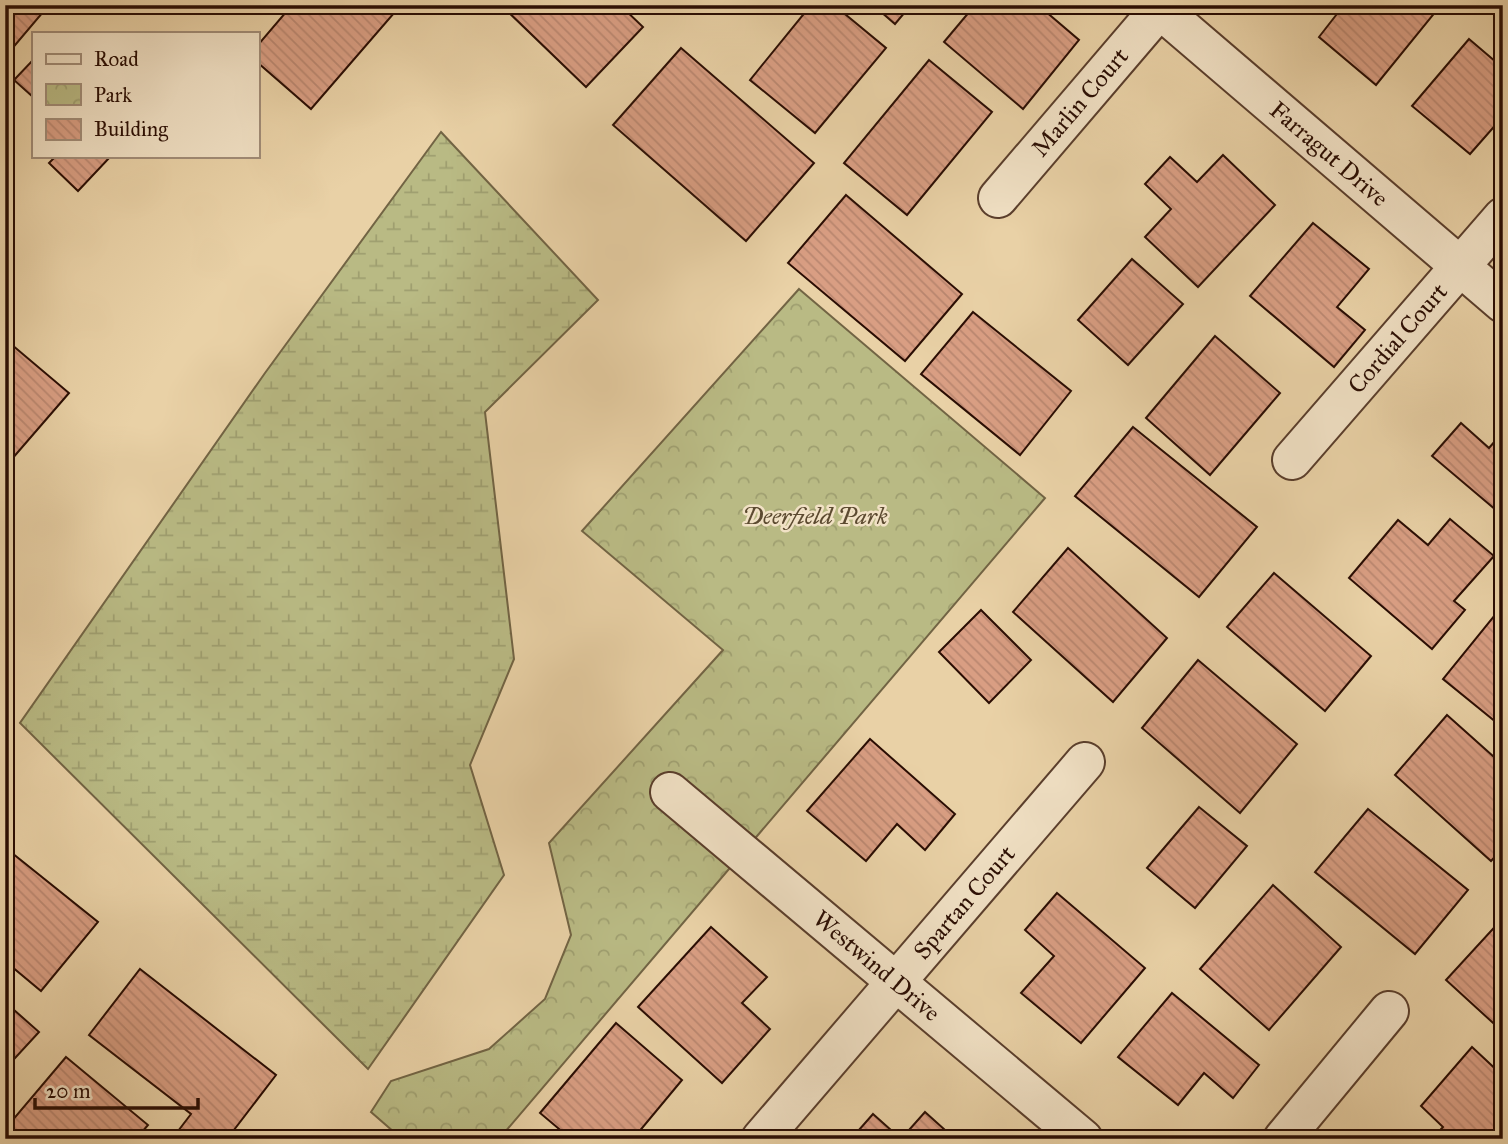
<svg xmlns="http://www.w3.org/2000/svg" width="1508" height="1144" viewBox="0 0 1508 1144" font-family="'IM FELL Great Primer',serif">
	<defs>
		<pattern id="wetland-marsh" width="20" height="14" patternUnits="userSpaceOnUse" patternTransform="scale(1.75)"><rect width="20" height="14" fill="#b9ba84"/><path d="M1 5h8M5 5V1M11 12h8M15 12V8" fill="none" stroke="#9f9f70"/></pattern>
		<pattern id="park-crowns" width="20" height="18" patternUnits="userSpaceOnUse" patternTransform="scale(1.75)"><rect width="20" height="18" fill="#b9ba84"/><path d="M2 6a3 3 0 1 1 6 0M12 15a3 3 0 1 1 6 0" fill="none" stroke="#9f9f70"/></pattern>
		<pattern id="building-back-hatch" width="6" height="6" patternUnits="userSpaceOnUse" patternTransform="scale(1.75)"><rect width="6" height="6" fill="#d99e83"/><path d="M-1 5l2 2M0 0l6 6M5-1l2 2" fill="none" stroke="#ba8770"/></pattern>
	</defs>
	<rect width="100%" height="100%" fill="#e9d1a6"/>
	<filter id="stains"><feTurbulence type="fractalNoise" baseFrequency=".00286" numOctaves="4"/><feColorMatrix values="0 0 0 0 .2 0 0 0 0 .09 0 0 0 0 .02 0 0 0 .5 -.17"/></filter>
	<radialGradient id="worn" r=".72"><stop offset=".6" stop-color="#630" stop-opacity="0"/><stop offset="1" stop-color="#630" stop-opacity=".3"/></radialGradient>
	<path fill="url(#wetland-marsh)" stroke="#726444" stroke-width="2" d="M441,132L598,300L485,412L514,659L470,765L504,875L368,1069L20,723L265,373Z"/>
	<path fill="url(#park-crowns)" stroke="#726444" stroke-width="2" d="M799,289L1045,498L499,1139H402L371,1112L391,1081L489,1049L545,999L571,935L549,843L723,650L582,531Z"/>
	<g fill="url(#building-back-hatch)" stroke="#2a0d03" stroke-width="2">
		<path d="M5,5H49L5,57Z"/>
		<path d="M292,5H401L311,109L257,62V46Z"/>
		<path d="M501,5H620L643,27L586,87Z"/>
		<path d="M811,5H834L886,48L815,133L750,80Z"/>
		<path d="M873,5H911L895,24Z"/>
		<path d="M975,5H1038L1079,40L1023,109L944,42Z"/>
		<path d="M1344,5H1431L1437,10L1376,85L1319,37Z"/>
		<path d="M1469,39L1503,68V125L1499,121L1470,154L1412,106Z"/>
		<path d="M681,48L814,163L746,241L613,125Z"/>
		<path d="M33,60V97L14,80Z"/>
		<path d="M929,60L992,112L907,215L844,163Z"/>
		<path d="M1223,155L1275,205L1198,287L1145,237L1171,209L1145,184L1170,157L1197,182Z"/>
		<path d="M56,156H111L78,191L49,163Z"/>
		<path d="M846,195L962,294L905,361L788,263Z"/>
		<path d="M1313,223L1369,269L1337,307L1365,330L1334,367L1250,296Z"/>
		<path d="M1132,259L1183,304L1128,365L1078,320Z"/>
		<path d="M973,312L1071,391L1020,455L921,374Z"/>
		<path d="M1215,336L1280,393L1210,475L1146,418Z"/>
		<path d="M5,339L69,393L5,467Z"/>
		<path d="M1461,423L1489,448L1503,432V516L1432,456Z"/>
		<path d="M1133,427L1257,527L1199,597L1075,496Z"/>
		<path d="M1450,519L1494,556L1454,601L1465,610L1432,649L1349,578L1398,520L1428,545Z"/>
		<path d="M1068,548L1167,638L1113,702L1013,612Z"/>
		<path d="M1274,573L1371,656L1325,711L1227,627Z"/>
		<path d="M1503,605V727H1502L1443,679Z"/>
		<path d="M981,610L1031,660L989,703L939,652Z"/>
		<path d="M1198,660L1297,744L1240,813L1142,728Z"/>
		<path d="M1447,715L1503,765V848L1491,861L1395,775Z"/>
		<path d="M870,739L955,814L925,850L897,824L866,861L807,811Z"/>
		<path d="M1199,807L1247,846L1195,908L1147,868Z"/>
		<path d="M1368,809L1468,890L1415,954L1315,872Z"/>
		<path d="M12,853L98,922L41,991L5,961V862Z"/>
		<path d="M1273,885L1341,947L1269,1030L1200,969Z"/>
		<path d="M1057,893L1145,968L1081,1043L1021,993L1054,956L1025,930Z"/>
		<path d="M1502,919H1503V1032L1446,980Z"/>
		<path d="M711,927L767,977L742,1003L770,1029L722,1083L638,1007Z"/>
		<path d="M140,969L276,1075L227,1139H172L191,1114L89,1035Z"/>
		<path d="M1172,993L1259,1065L1233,1098L1204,1073L1178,1105L1118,1057Z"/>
		<path d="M5,1002L39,1032L5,1069Z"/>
		<path d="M616,1023L682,1080L633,1139H571L540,1113Z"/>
		<path d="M1472,1047L1503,1076V1139H1432L1443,1127L1421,1106Z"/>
		<path d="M66,1057L148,1125L136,1139H5V1129Z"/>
		<path d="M925,1112L955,1139H901Z"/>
		<path d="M873,1114L901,1139H851Z"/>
	</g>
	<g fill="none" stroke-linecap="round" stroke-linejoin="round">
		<defs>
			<g id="minor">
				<path id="s1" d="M1155,5L1503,303"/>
				<path id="s2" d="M998,198L1163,5"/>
				<path id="s3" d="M1292,460L1503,217"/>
				<path id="s4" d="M670,792L1083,1139"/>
				<path id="s5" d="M761,1139L1085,762"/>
				<path d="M1283,1139L1389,1011"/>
			</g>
		</defs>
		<use href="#minor" stroke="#5a3e2c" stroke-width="42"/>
		<use href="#minor" stroke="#f1e1c5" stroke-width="38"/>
	</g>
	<g text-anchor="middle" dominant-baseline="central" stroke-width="5" stroke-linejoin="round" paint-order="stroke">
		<g font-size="24" fill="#2a0d03" stroke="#f1e1c5">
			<text stroke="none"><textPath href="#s2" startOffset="126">Marlin Court</textPath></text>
			<text stroke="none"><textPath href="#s1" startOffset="229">Farragut Drive</textPath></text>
			<text stroke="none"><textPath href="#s3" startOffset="161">Cordial Court</textPath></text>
			<text stroke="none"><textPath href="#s5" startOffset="312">Spartan Court</textPath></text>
			<text stroke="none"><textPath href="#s4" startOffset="270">Westwind Drive</textPath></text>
		</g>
		<g font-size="24" font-style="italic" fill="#5c4a30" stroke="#f1e1c5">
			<text x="815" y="516">Deerfield Park</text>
		</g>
	</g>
	<rect width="1508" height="1144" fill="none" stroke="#e9d1a6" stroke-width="28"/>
	<rect x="7" y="7" width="1494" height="1130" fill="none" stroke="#2a0d03" stroke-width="3.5"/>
	<rect x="14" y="14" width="1480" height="1116" fill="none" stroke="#2a0d03" stroke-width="2"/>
	<rect x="32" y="32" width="228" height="126" fill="#f1e1c5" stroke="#a18c77" stroke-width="2"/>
	<rect x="46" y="54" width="35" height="10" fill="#f1e1c5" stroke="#a18c77" stroke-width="2"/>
	<text x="94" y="66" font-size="21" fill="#2a0d03">Road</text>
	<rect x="46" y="84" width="35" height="21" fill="url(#park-crowns)" stroke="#a18c77" stroke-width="2"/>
	<text x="94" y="102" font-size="21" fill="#2a0d03">Park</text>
	<rect x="46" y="119" width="35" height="21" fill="url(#building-back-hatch)" stroke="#a18c77" stroke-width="2"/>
	<text x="94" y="136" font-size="21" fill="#2a0d03">Building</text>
	<path d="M35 1098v10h163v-10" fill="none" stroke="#2a0d03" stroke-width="3.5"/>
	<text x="46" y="1098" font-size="21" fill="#2a0d03" stroke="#f1e1c5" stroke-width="5" paint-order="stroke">20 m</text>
	<rect width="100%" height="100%" filter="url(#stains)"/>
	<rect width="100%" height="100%" fill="url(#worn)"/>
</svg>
